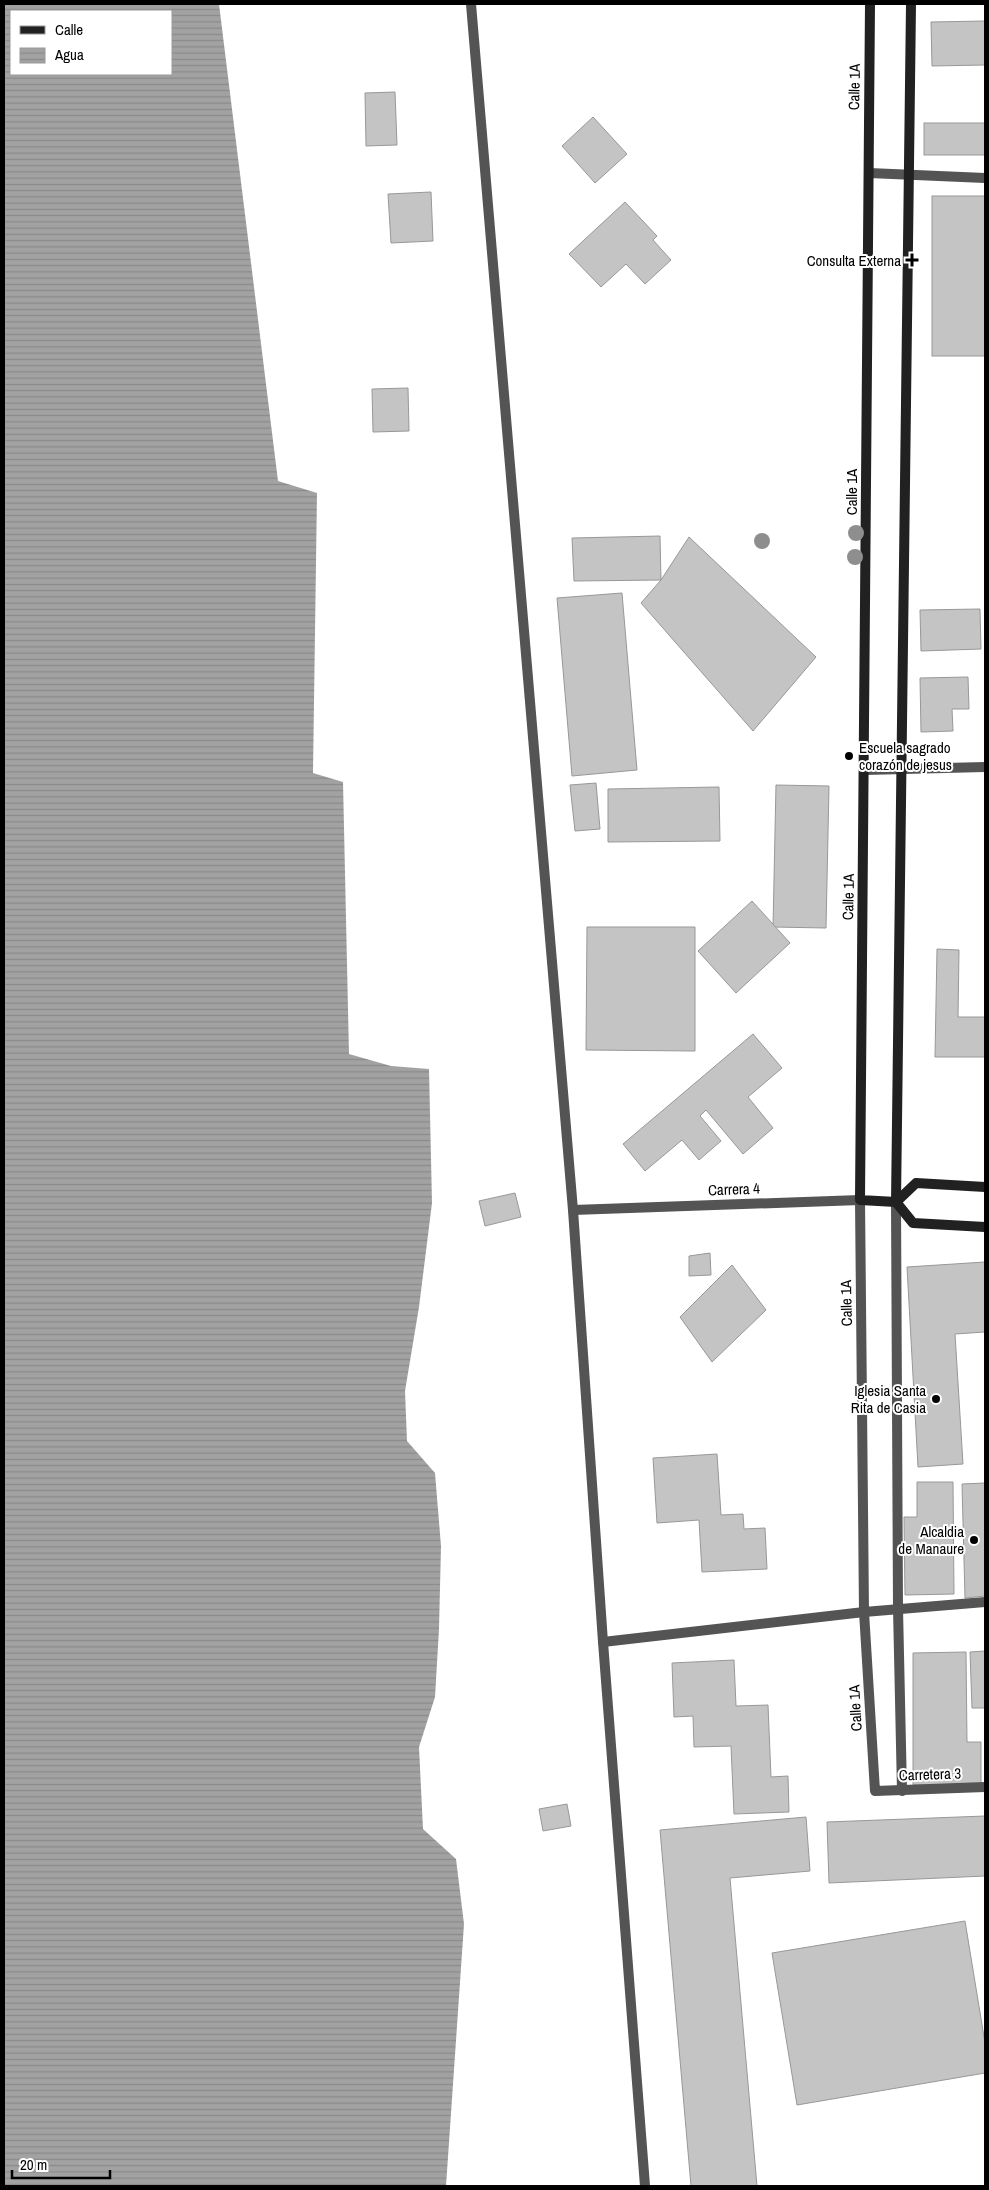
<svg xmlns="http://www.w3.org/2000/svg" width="989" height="2190" viewBox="0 0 989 2190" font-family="'Archivo Narrow',sans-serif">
	<defs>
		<pattern id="water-rules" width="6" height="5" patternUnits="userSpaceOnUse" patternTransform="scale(1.25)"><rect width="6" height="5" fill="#a2a2a2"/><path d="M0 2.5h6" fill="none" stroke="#8a8a8a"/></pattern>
	</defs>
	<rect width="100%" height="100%" fill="#fff"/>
	<path fill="url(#water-rules)" fill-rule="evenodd" d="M4,4H219L278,481L317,493L313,773L343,782L349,1054L391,1066L429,1069L432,1203L419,1307L405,1391L407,1441L435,1473L441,1546L439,1629L435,1697L419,1747L423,1829L456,1859L464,1924L446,2186H4ZM11,11H171V74H11Z"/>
	<g fill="#c4c4c4" stroke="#989898">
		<path d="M985,21V65L932,66L931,22Z"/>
		<path d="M395,92L397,145L366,146L365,93Z"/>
		<path d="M593,117L627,154L595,183L562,146Z"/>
		<rect x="924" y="123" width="61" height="32"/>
		<path d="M431,192L433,241L391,243L388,194Z"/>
		<rect x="932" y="196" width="53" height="160"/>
		<path d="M625,202L657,236L653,240L671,260L645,284L626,264L601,287L569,254Z"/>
		<path d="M408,388L409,431L373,432L372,389Z"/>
		<path d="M660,536L661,580L574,581L572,538Z"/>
		<path d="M689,537L816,657L753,731L641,603L661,580Z"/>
		<path d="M622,593L637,770L572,776L557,598Z"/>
		<path d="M980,609L981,649L921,651L920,610Z"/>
		<path d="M968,677L969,709H952L953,731L921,732L920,678Z"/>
		<path d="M596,783L600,829L575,831L570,785Z"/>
		<path d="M776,785L829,786L826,928L773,927Z"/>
		<path d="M719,787L720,841L608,842V789Z"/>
		<path d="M752,901L790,943L736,993L698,951Z"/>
		<path d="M587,927H695V1051L586,1050Z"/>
		<path d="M937,949L959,950L958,1017H985V1057H935Z"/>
		<path d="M753,1034L782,1068L748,1097L773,1128L743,1154L706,1110L700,1116L721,1141L699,1160L682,1140L645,1171L623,1144Z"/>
		<path d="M515,1193L521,1217L485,1226L479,1201Z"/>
		<path d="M710,1253L711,1275L689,1276V1256Z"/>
		<path d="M985,1262V1332L955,1334L963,1464L918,1467L907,1267Z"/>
		<path d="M732,1265L766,1310L712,1362L680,1317Z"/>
		<path d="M717,1454L721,1515L743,1514L744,1529L765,1528L767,1569L702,1572L699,1520L657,1523L653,1458Z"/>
		<path d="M917,1482H953L954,1594L905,1595L904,1517H917Z"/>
		<path d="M985,1483V1596L965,1598L962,1484Z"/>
		<path d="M985,1651V1708H972L970,1652Z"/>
		<path d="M966,1652L967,1742H981V1784L913,1785V1653Z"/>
		<path d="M734,1660L736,1706L768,1705L771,1777L788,1776L789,1812L734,1814L731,1746L694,1747L693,1716L674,1717L672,1663Z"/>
		<path d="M567,1804L571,1826L543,1831L539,1809Z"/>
		<path d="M985,1816V1876L829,1883L827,1822Z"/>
		<path d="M806,1817L810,1871L730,1878L757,2186H691L660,1830Z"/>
		<path d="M965,1921L985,2043V2073L797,2105L772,1953Z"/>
	</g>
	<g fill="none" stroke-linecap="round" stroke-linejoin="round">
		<g stroke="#545454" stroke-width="10">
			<path d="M471,4L573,1210L603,1642L645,2186"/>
			<path d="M869,173L985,178"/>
			<path d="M864,770L985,767"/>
			<path d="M896,1202L898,1608L902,1791"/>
			<path d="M573,1210L860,1200L864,1612L875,1791L985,1787"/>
			<path d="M603,1642L864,1612L985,1602"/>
		</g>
		<g stroke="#212121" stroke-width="10">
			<path d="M870,4L860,1200L896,1202L916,1183L985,1187"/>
			<path d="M896,1202L911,4"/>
			<path d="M896,1202L913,1223L985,1227"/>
		</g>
	</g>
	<g fill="#8e8e8e">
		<circle cx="856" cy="533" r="8"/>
		<circle cx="762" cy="541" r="8"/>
		<circle cx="855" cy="557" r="8"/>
	</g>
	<g fill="#000" stroke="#fff" stroke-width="2">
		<path d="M909.5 252.5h5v5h5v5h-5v5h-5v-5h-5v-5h5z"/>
		<circle cx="849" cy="756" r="5"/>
		<circle cx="936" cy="1399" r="5"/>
		<circle cx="974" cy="1540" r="5"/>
	</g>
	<g text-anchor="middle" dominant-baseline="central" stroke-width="4" stroke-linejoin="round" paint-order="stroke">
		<g font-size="15" fill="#000" stroke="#fff">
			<text transform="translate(854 87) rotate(-89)">Calle 1A</text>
			<text transform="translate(851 492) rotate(-90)">Calle 1A</text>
			<text transform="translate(848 897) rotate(-89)">Calle 1A</text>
			<text transform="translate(734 1189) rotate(-2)">Carrera 4</text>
			<text transform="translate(846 1303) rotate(-91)">Calle 1A</text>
			<text transform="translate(855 1708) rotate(-93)">Calle 1A</text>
			<text transform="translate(930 1774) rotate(-2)">Carretera 3</text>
		</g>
		<g font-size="15" fill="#000" stroke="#fff" text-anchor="end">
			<text x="901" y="260">Consulta Externa</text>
			<text x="859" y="747" text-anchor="start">Escuela sagrado<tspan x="859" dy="17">corazón de jesus</tspan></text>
			<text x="926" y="1390">Iglesia Santa<tspan x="926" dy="17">Rita de Casia</tspan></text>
			<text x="964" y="1531">Alcaldia<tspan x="964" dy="17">de Manaure</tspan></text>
		</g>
	</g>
	<rect width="989" height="2190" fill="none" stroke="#000000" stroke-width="10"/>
	<rect x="10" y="10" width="162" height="65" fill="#ffffff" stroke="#999999"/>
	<rect x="20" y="26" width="25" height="8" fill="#212121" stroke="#999999"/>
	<text x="55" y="35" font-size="15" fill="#000000">Calle</text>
	<rect x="20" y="48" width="25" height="15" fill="url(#water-rules)" stroke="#999999"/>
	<text x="55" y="60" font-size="15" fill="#000000">Agua</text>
	<path d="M12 2170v8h98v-8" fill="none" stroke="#000000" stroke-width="2.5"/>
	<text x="20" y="2170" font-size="15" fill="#000000" stroke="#ffffff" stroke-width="4" paint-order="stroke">20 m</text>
</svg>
